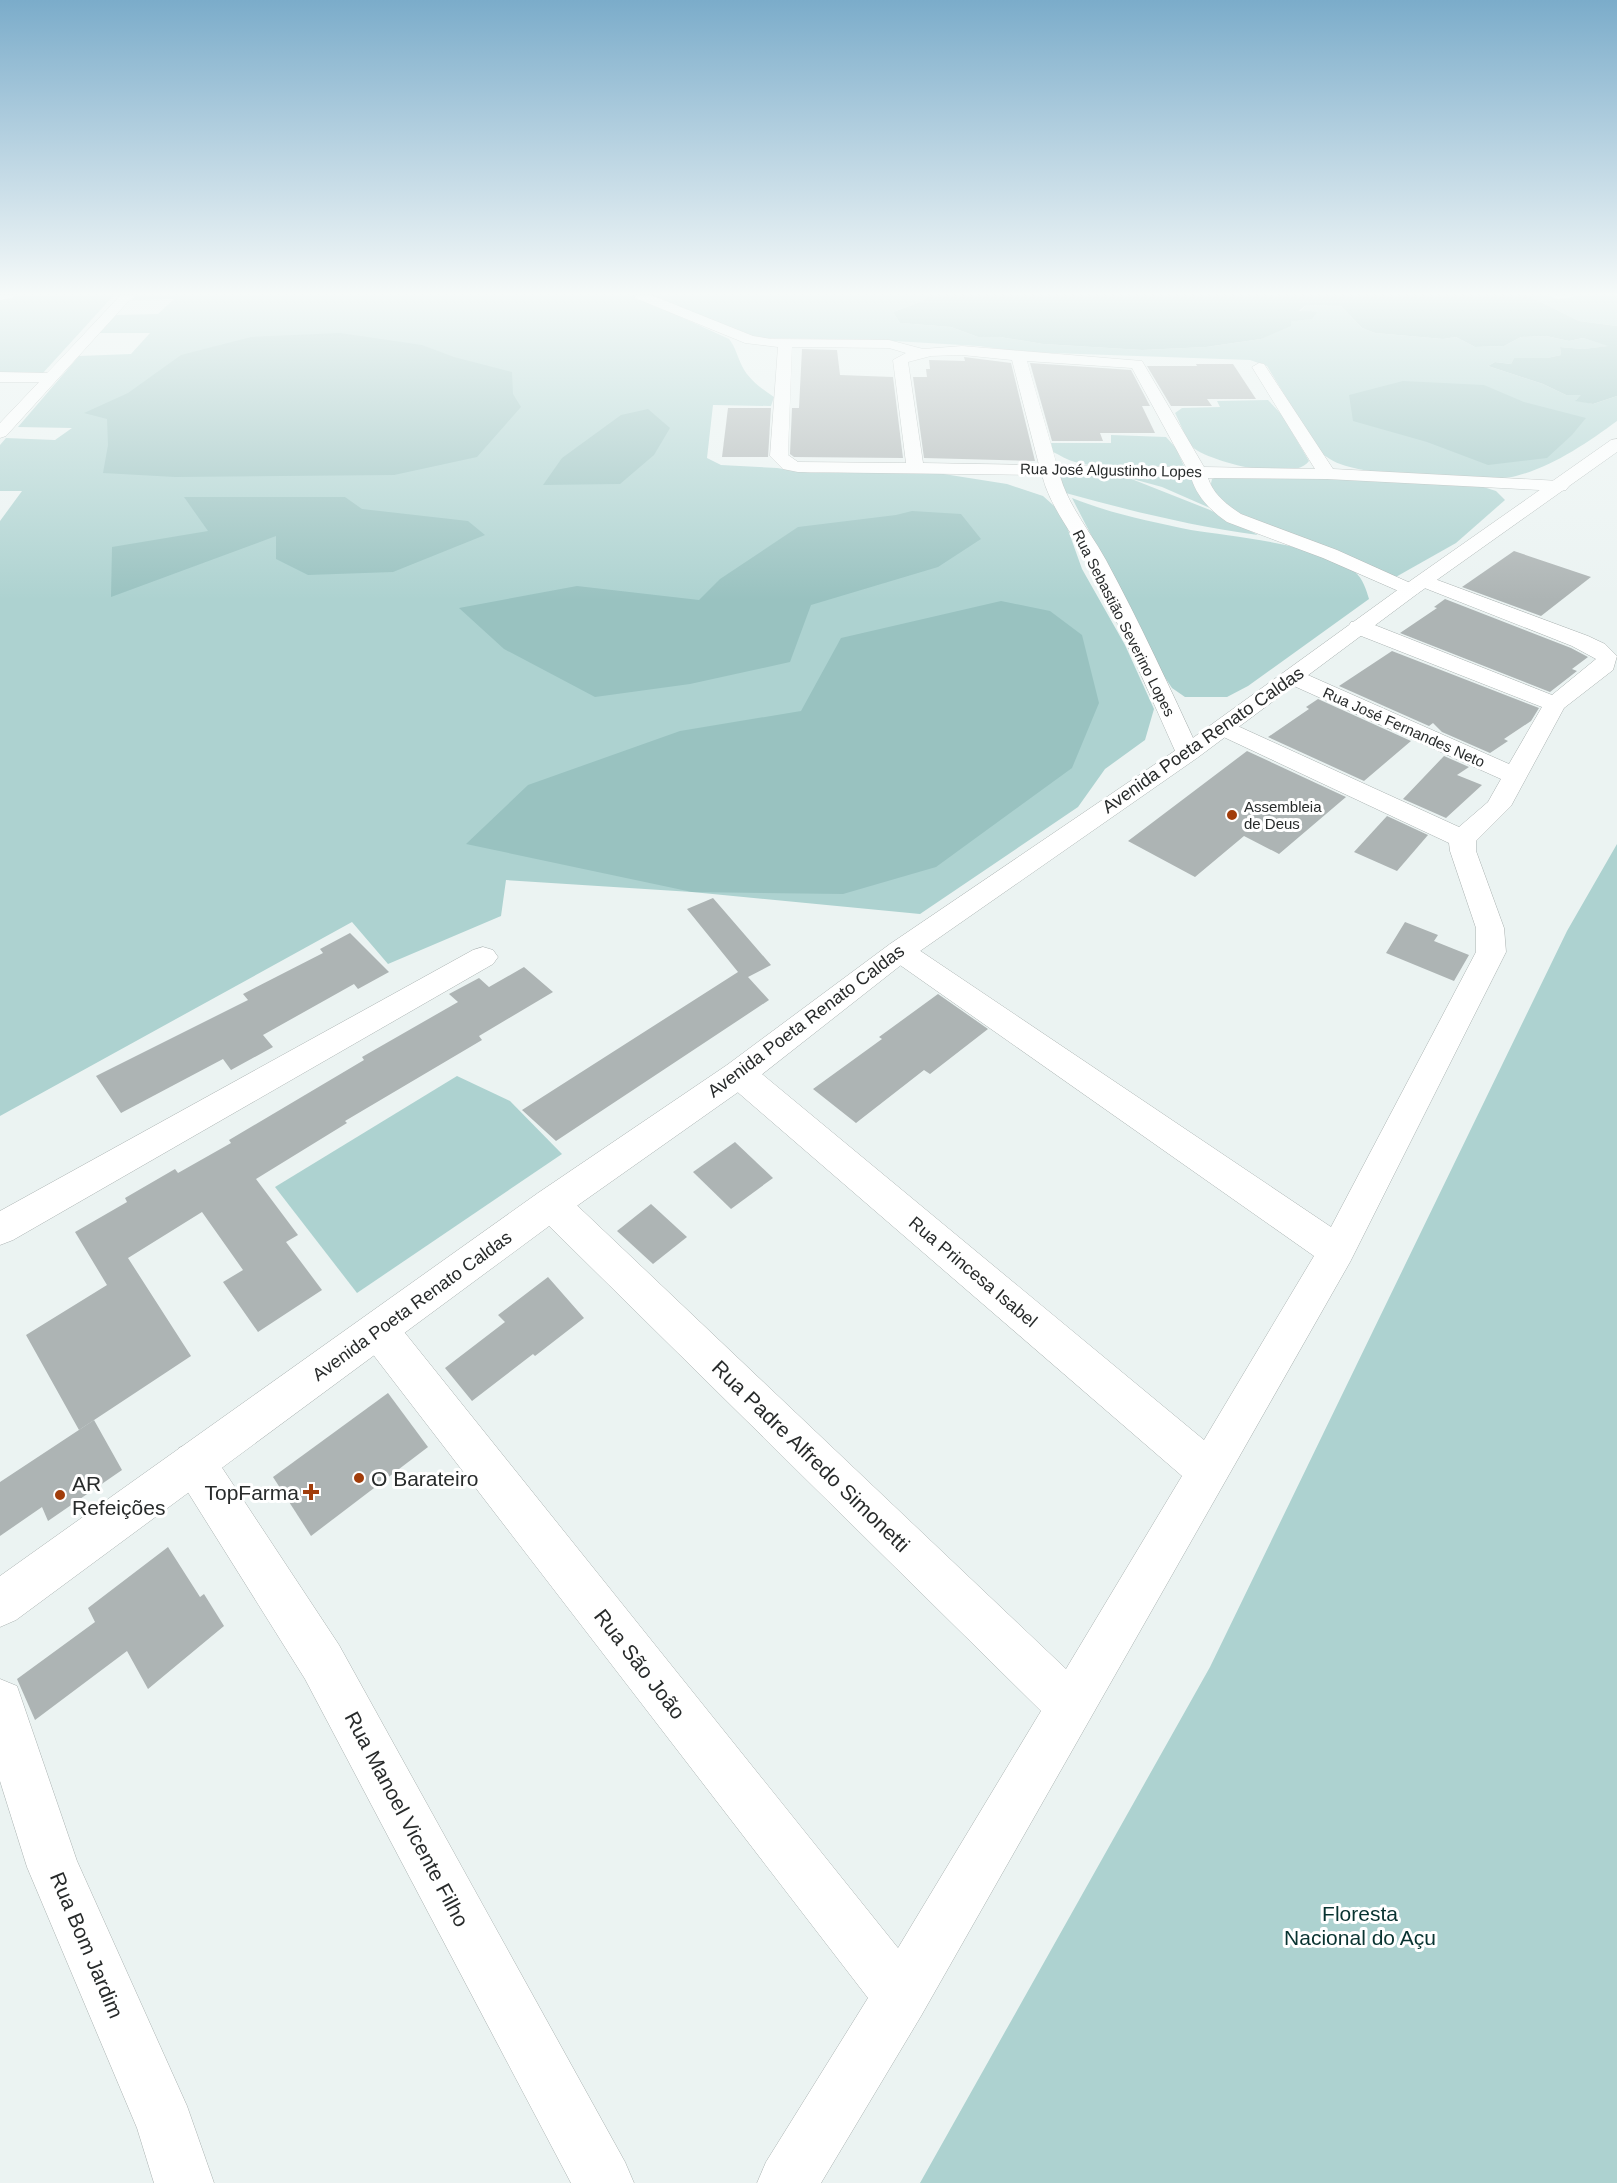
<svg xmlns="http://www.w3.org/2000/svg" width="1617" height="2183" viewBox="0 0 1617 2183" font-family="Arial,sans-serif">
	<rect width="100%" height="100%" fill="#ebf3f2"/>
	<g fill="#add2d0">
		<path d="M114,295L42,374L0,373V296Z"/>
		<path d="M136,295H633L729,339C736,348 737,356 742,366C749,380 761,388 774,397L771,406L713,405L707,458L721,465L777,468L811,473L931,472L1007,484L1043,496L1062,513L1082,569L1125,645L1154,709L1145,740L1105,769L1078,807L920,914L692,892L506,880L501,916L388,964L352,922L0,1116V521L22,491H0V445L6,438L55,440L72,428L18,427L79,356L131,354L150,333H99L116,315L158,314L174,299L132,300Z"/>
		<path d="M647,295H929L922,301L893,312L900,323L951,327L978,337H1000L1043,344L1142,350L1206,347L1261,339L1291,321L1306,305L1341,306L1362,328L1375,333L1443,339L1456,337L1475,347L1504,346L1521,337L1546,336L1569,341L1583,338L1610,346L1583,349L1560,347L1561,355L1547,358H1514L1511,364L1495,362L1488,366L1543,384L1566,395H1582L1576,400L1593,404L1617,396V421C1587,443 1552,467 1516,476C1490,483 1376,475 1350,467C1337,464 1328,459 1318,450L1267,366L1250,360L1024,352L978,346L878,340L758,338Z"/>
		<path d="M1527,295H1548L1558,299L1579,296L1577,295H1617V326L1579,321Z"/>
		<path d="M1268,400L1282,415L1309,461C1293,483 1215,463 1195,449C1187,443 1180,422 1175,413L1182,408L1220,407L1217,401Z"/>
		<path d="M1111,435L1166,437L1176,448L1184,466C1157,473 1102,469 1075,462C1067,460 1060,455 1053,452L1051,443H1111Z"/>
		<path d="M1088,472L1125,477L1189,473L1210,508L1162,487L1129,478L1210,510L1258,535C1191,526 1127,510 1062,492L1056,475Z"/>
		<path d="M1223,475L1474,484L1496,491L1505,500L1456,543L1394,578L1235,515L1210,488L1212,479Z"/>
		<path d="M1072,498C1109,513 1152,522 1191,530C1234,537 1321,544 1355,572C1363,579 1366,589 1369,599L1248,686L1227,697H1185L1172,688L1164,676Z"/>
		<path d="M1617,844V2183H920L1210,1667L1567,931Z"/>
		<path d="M457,1076L510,1101L562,1154L357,1293L275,1187Z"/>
	</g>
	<g fill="#99c2c0">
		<path d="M929,295H1527L1579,321L1617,326V396L1593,404L1575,401L1581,395H1566L1543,384L1488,366L1495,362L1511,364L1514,358H1547L1561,355L1560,347L1583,349L1608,346L1583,338L1569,341L1546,336L1521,337L1504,346L1475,347L1456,337L1443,339L1375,333L1362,328L1341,306L1306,305L1299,311L1317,312L1312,319L1291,321V326L1261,339L1206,347L1142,350L1043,344L1000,337H978L951,327L900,323L893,312L922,301Z"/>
		<path d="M340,333L422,345L454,357L512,372L513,394L521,407L477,457L394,475L175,477L103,473L108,445L107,419L84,413L128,393L181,355L251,337Z"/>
		<path d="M1403,381L1484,385L1524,402L1586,418L1572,435L1547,458L1488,465L1427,442L1353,421L1349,395Z"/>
		<path d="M648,409L670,428L654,455L620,484L543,485L562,458L621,415Z"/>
		<path d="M184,497H345L362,509L468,521L485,535L393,572L308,575L276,559V536L111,597L112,547L208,531Z"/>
		<path d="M912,511L961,514L981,539L938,567L811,605L790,662L690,684L595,697L504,649L459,608L577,586L699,600L720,579L798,527L896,515Z"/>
		<path d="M1001,601L1050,611L1082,635L1099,703L1072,768L936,867L843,894L692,892L466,844L528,785L680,731L801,711L841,638Z"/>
	</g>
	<g fill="#adb4b4">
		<path d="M802,349L837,350L840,375L893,377L903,458L794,457L790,454L792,408H799Z"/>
		<path d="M964,357L1011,363L1035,461L924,458L913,377H927L926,369H930L929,360L965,361Z"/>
		<path d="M1030,363L1131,370L1150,406H1142L1155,433H1100L1103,441H1052Z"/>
		<path d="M1196,364H1233L1256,399H1207L1212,406H1171L1147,366H1197Z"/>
		<path d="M728,408H771L768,457H722Z"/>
		<path d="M1514,551L1591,577L1541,616L1462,587Z"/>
		<path d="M1445,599L1571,648L1588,657L1572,669L1577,671L1550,692L1400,633L1437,608L1434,607Z"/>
		<path d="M1392,651L1539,708L1531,721L1504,739L1508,741L1490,753L1442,732L1433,723L1429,726L1339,686Z"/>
		<path d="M1318,699L1411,741L1364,781L1268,737L1309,709L1306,707Z"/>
		<path d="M1247,751L1346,797L1279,854L1244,836L1195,877L1128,841Z"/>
		<path d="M1444,756L1469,767L1457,775L1482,785L1446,818L1403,799Z"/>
		<path d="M1387,816L1428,835L1397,871L1354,852Z"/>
		<path d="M713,898L771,965L748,977L769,1000L556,1141L522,1110L738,972L687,909Z"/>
		<path d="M1405,922L1438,935L1434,941L1469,955L1454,981L1386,953Z"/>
		<path d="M350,933L389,972L358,989L354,984L263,1035L273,1047L231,1070L223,1059L121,1113L96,1076L248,1000L243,994L323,953L320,949Z"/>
		<path d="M524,967L553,992L479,1036L482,1040L345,1121L347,1123L256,1179L298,1235L286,1242L322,1290L258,1332L223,1282L243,1270L202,1212L128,1258L191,1356L79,1430L26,1335L107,1285L75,1232L127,1202L125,1198L175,1169L178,1173L231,1143L229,1140L364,1060L362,1057L458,1002L449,994L479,978L489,987Z"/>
		<path d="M938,994L988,1029L930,1074L924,1070L856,1123L813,1089L882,1039L879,1037Z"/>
		<path d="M735,1142L773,1178L731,1209L693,1172Z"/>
		<path d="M651,1204L687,1237L653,1264L617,1231Z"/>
		<path d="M548,1277L584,1318L535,1356L533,1354L472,1401L445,1368L505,1322L498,1315Z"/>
		<path d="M388,1393L428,1447L311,1536L273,1477Z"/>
		<path d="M94,1420L122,1470L48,1521L42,1507L0,1536V1482Z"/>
		<path d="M168,1547L200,1597L204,1594L224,1626L148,1689L127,1651L35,1720L17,1679L95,1622L88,1608Z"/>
	</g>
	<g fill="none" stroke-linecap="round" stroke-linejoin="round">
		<defs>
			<g id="minor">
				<path d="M0,295H14L13,298L0,300Z"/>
				<path d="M121,295H134L6,436L0,438V423L39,382H0V372L47,373Z"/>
				<path d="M634,295H651L753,336L771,339L889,340L923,349L962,346L1142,361L1204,467L1315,469L1252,367L1259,363L1264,364L1333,469L1560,481L1566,482L1569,486L1566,490L1560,491L1327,479L1208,478C1213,494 1227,505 1241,514L1337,550L1417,586L1420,590L1417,594L1410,596L1323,558L1227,522C1211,511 1196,496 1191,477L1060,476C1069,507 1090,531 1106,560C1140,623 1170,688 1200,753L1197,758L1188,760L1179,758L1176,753C1147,688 1119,624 1087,561C1072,532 1050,507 1042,475L798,472L783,469L770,456L778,347L745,343L635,298ZM792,347L889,348L906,353L893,360L906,463L798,462L788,455ZM962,355L1012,360L1039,465L923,463L908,362L931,356ZM1027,361L1132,368L1186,467L1057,465Z"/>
				<path d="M1424,575L1588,636L1605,644L1617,656L1613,670L1564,708L1511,806L1476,841V851L1504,928L1506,952L1350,1262L921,2016L821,2183H757L766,2162L868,1998L365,1344L359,1331L365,1318L379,1313L393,1318L898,1948L1041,1711L538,1215L533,1204L538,1193L551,1189L564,1193L1066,1669L1182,1476L727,1083L723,1074L727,1065L739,1062L751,1065L1204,1440L1314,1256L890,958L885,951L890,944L900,941L910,944L1331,1227L1476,952V928L1450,851L1449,843L1215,733L1211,728L1215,723L1223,721L1231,723L1459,827L1488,802L1501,779L1285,682L1282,677L1285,672L1293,670L1301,672L1509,764L1542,707L1351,632L1348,627L1351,622L1359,621L1367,622L1552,695L1596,659L1572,646L1417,585L1414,581L1417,577Z"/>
				<path d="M483,947L493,950L498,957L493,964L13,1240L0,1245V1211L473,950Z"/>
				<path d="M194,1442L209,1448L339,1645L625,2162L634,2183H571L305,1679L179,1478L173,1463L179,1448Z"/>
				<path d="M0,1679L17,1686L77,1861L187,2106L214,2183H154L137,2128L27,1867L0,1781Z"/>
			</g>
			<path id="secondary" d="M1617,439V452L1417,594L1197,758L910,958L751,1083L564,1215L16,1620L0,1627V1576L538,1193L727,1065L890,944L1179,748L1403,586L1611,440Z"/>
		</defs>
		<use href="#minor" stroke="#aab2b1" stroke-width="1"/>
		<use href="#secondary" stroke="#aab2b1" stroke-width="1"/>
		<use href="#minor" fill="#fff" fill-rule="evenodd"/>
		<use href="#secondary" fill="#fff" fill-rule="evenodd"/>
	</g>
	<linearGradient id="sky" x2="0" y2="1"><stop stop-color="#7bacca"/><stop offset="0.49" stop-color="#f6faf9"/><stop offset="1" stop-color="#f6faf9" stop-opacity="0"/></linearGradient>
	<rect width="1617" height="600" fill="url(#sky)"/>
	<g fill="#a13d0b" stroke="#fff" stroke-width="2">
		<circle cx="1232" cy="815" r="6"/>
		<circle cx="359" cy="1478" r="6"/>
		<path d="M308 1483h6v6h6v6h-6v6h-6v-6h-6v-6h6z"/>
		<circle cx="60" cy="1495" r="6"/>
	</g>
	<g text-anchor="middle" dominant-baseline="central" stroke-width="6" stroke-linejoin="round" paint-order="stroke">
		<g font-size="15" fill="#282b2b" stroke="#fff">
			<text transform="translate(1111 470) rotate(1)">Rua José Algustinho Lopes</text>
			<text transform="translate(1124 623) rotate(63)">Rua Sebastião Severino Lopes</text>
			<text transform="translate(1404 727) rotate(24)">Rua José Fernandes Neto</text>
		</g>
		<g font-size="15" fill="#282b2b" stroke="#fff" text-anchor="start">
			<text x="1244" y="806">Assembleia<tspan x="1244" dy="17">de Deus</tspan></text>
		</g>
		<g font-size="18" fill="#282b2b" stroke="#fff">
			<text transform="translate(1203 740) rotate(-35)">Avenida Poeta Renato Caldas</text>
			<text transform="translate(806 1021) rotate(-37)">Avenida Poeta Renato Caldas</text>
			<text transform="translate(973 1272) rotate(40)">Rua Princesa Isabel</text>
			<text transform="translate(412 1306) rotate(-36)">Avenida Poeta Renato Caldas</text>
		</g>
		<g font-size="21" fill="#282b2b" stroke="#fff">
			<text transform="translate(811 1456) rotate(44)">Rua Padre Alfredo Simonetti</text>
			<text transform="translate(640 1664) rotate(52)">Rua São João</text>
			<text transform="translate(407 1819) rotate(62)">Rua Manoel Vicente Filho</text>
			<text transform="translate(87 1945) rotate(67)">Rua Bom Jardim</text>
		</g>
		<g font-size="21" fill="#282b2b" stroke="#fff" text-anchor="start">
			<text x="371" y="1478">O Barateiro</text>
			<text x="72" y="1483">AR<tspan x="72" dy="24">Refeições</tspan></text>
			<text x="299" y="1492" text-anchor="end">TopFarma</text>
		</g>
		<g font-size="21" fill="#083331" stroke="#fff">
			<text x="1360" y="1913">Floresta<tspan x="1360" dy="24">Nacional do Açu</tspan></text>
		</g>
	</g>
</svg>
